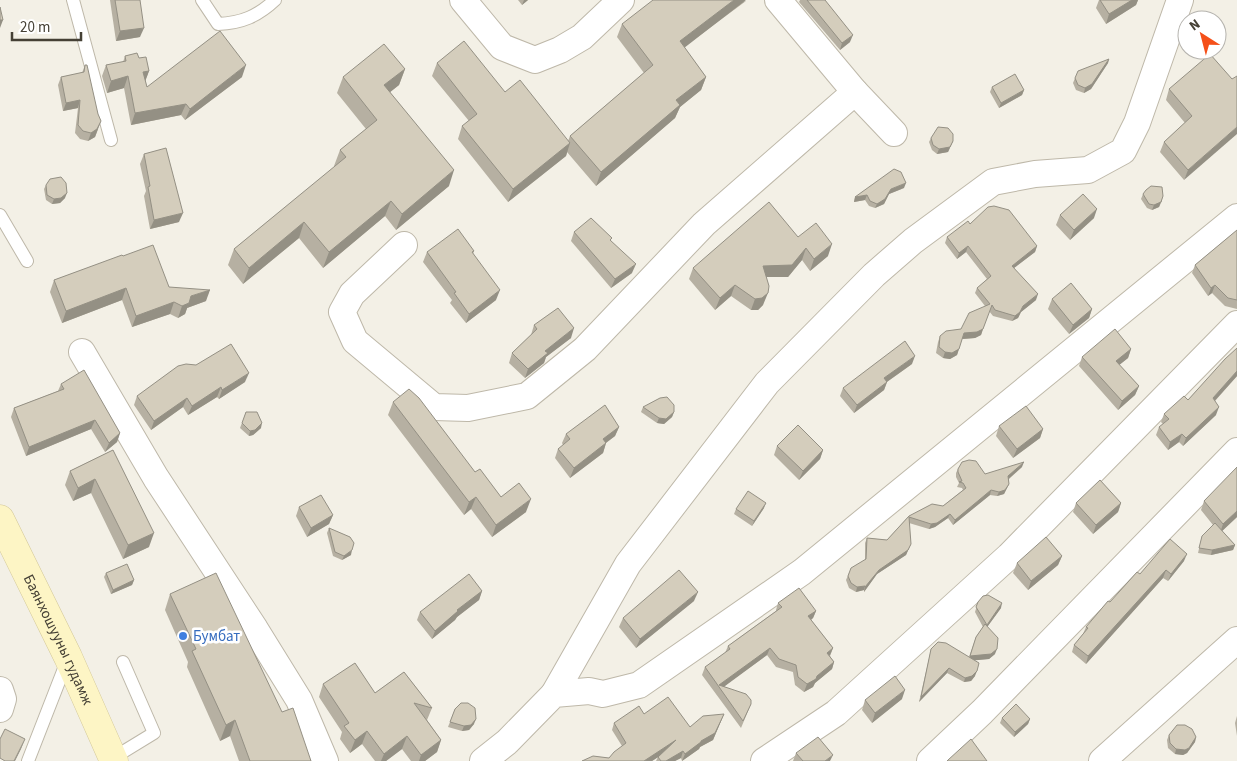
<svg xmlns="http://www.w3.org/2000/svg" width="1237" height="761" viewBox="0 0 1237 761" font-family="'Source Sans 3',sans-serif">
	<rect width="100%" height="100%" fill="#f3f0e6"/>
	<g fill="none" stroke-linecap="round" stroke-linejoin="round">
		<defs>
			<g id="lane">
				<path d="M73,0L111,140"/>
				<path d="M202,0L218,24C242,23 258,16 275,0"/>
				<path d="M0,215L27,261"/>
				<path d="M113,758L154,733L123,662"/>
				<path d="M28,761L67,661"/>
			</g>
			<g id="street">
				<path d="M463,0L502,47L535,60L560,50L582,37L621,0"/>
				<path d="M855,92L894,133"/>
				<path d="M404,245L352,294L342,312L355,341L434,407L468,408L527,396L585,349L704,224L855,92L778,0"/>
				<path d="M82,352L156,478L255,629L299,700L325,761"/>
				<path d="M0,690L3,699L0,709"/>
				<path d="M554,694L628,564L767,383L874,275L913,241L993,182L1035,174L1088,170L1123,151L1137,123L1180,0"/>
				<path d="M483,761L507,742L554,694L589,691L603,694L639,685L802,572L1237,217"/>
				<path d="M764,761L836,713L1009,556L1237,324"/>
				<path d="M930,761L982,712L1237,451"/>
				<path d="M1102,761L1237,640"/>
			</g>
			<g id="secondary">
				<path id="s1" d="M0,519L68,657L114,761"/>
			</g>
		</defs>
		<use href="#lane" stroke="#beb8a9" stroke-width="14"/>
		<use href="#street" stroke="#beb8a9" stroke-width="28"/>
		<use href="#secondary" stroke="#d2c797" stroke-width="29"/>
		<use href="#lane" stroke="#fff" stroke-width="12"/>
		<use href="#street" stroke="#fff" stroke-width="26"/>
		<use href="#secondary" stroke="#fdf5c5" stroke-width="28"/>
	</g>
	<g fill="#b6b0a2">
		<path d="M110,0H140V37L116,41Z"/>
		<path d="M518,0H528L522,5Z"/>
		<path d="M800,0H825L850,42L840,50L799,2Z"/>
		<path d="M1099,0H1138L1136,5L1106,24L1096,8Z"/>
		<path d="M746,1L684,47L706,77L701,90L680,107L675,118L596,186L567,152L566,156L508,202L458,139L462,126L469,121L432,76L437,63L505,92L568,141L570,136L644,73L617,37L622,24Z"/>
		<path d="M125,56L139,58L149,71L145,81L147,87L242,77L185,120L181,115L131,125L124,88L107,93L102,76L106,65L123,62Z"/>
		<path d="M1109,59L1108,63L1091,89L1084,93L1076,90L1073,83L1075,78Z"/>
		<path d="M85,65L98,129L95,137L88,141L80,139L75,133L78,108L63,111L58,85L61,77L82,73Z"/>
		<path d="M405,69L399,85L390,92L449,186L396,230L385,216L323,268L299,238L243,284L228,265L234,249L335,167L334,166L340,150L366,129L337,93L343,77Z"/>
		<path d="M1232,79L1184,180L1160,152L1164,142L1185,123L1166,100L1169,89Z"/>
		<path d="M992,87L1024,90L1022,95L999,108L990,92Z"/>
		<path d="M931,138L953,141L948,152L937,154L932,150L929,142Z"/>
		<path d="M144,154L179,222L150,229L144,196L146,191L140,164Z"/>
		<path d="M46,185L65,198L60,203L52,204L46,200L44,189Z"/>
		<path d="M904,188L889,194L884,204L875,208L869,206L865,200L854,202L855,197Z"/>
		<path d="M1143,194L1162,201L1159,207L1152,210L1147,208L1141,199Z"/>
		<path d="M1060,215L1094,218L1070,240L1056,225Z"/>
		<path d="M970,224L1037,246L1035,252L1014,268L1036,300L1021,312L1018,318L1012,321L993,316L989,311L981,335L975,338L962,339L957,355L950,359L943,358L936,353L938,342L940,336L961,329L985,306L975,293L977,288L987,279L966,252L957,259L945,243L947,237Z"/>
		<path d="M1237,230V309L1225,306L1212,293L1208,296L1192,273L1195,265Z"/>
		<path d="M574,232L611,241L632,273L611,288L571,241Z"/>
		<path d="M798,237L828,256L810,271L802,260L788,277H766L763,305L758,310H751L731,296L715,310L689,279L693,268Z"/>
		<path d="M474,251L473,254L496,300L466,323L450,303L452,300L423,262L427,252Z"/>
		<path d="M123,256L169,287L206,301L187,308L185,314L178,318L170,314L132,327L122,300L62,323L50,292L54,280Z"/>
		<path d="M1052,299L1092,309L1089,318L1069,334L1048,309Z"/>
		<path d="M534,325L571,338L546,357L544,363L525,378L509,363L512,353L531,335Z"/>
		<path d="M1237,348V376L1215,401L1216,415L1183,446L1179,442L1168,450L1156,435L1159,427L1163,424L1161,422L1164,414L1188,400Z"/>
		<path d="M1131,349L1128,358L1119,365L1139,386L1135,395L1118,410L1079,366L1082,357Z"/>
		<path d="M912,364L887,382L884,390L854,413L840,396L843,388Z"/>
		<path d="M245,382L219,399L217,397L188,415L183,407L151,430L134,405L137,396Z"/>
		<path d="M61,384L120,433L117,442L105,452L91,429L26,456L11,417L14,408L58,391Z"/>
		<path d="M393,402L475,472L501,497L526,512L492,537L471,509L464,515L388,415Z"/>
		<path d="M643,407L674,412L672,417L664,424L657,423L641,412Z"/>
		<path d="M246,412L261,428L253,435L249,436L240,428Z"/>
		<path d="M999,426L1043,429L1040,438L1013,458L996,436Z"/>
		<path d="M619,427L615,436L606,443L603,453L570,478L555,458L558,449L563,445L562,443L566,434Z"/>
		<path d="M777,446L823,450L820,459L799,480L774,455Z"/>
		<path d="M113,450L149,547L123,559L91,493L73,501L65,485L70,471Z"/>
		<path d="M1022,467L1009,479V484L1004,494L997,496L990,495L953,525L948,518L935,527L929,529L909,523V548L906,555L877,574L864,592V590L856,592L849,588L846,580L849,573L865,560V543L867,538L887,540L909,516L943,506L963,490L962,488L957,487L959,483L956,477V473L958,469L985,474Z"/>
		<path d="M1204,501L1237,517L1222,531L1235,545L1233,550L1211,555L1198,553L1202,536L1213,525L1201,510Z"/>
		<path d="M1076,503H1121L1118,512L1093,534L1073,512Z"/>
		<path d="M299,507L333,515L329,524L307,537L296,516Z"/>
		<path d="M764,508L752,526L734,514L736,509Z"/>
		<path d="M329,528L351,555L342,560L333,556L327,533Z"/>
		<path d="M1062,556L1058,565L1028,590L1013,573L1017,563Z"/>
		<path d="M1184,561L1168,581L1163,578L1086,664L1072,652L1074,645L1083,634L1086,627L1110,602L1140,574Z"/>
		<path d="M106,573L134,580L132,585L111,594L104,577Z"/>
		<path d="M482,591L479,600L457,617L455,620L432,639L417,620L420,612Z"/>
		<path d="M170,594L282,712L311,761H239L230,736L220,741L187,667L188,662L165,610Z"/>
		<path d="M694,601L636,648L619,627L623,618Z"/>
		<path d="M978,602L1001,608L987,627L995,654L989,659L974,660L975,676L971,681L964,682L947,673L919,702L930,654L931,649L969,657L976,637L983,627L975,612Z"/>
		<path d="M778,603L816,611L813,618L811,620L833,648L830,656L834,662L832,669L815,683L813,687L804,692L795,685L793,672L776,667L767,655L724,686L751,704L741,728L702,675L705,667L725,653L728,646L776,611V610Z"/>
		<path d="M404,672L432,708L427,720L441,740L437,752L425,761H411L402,749L386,761H375L362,744L350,753L340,739L342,732L319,697L323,684L375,693Z"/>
		<path d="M902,699L872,723L862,710L865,700Z"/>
		<path d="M455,709L474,724L469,730L462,731L448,727Z"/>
		<path d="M644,714L690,727L724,714L713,740L700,747L699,749L682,761L681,758L675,761H656L658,757L652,761H582L609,758L622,746L612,730L614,723Z"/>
		<path d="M1237,716V736L1235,723Z"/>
		<path d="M1002,718L1030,719L1028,724L1014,737L1000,723Z"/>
		<path d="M1169,735L1196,737L1195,742L1187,753L1183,755L1175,754L1168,748L1167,740Z"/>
		<path d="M796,753L830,761H793Z"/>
	</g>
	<g fill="#949084">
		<path d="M524,0H528L522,5Z"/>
		<path d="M734,0H746L675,55L680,41Z"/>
		<path d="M1132,0H1138L1136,5L1106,24L1109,14Z"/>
		<path d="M0,20H3L0,28Z"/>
		<path d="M144,28L140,37L116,41L120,31Z"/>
		<path d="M853,35L850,42L840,50L842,43Z"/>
		<path d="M1109,59L1108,63L1091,89L1084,93L1085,88Z"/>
		<path d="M246,65L242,77L185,120L190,109Z"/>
		<path d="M405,69L399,85L379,101L384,85Z"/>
		<path d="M149,71L145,82L143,72Z"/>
		<path d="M128,76L124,88L107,93L111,81Z"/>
		<path d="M706,77L701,90L680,107L675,118L596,186L601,172L676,100Z"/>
		<path d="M1024,90L1022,95L999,108L1001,103Z"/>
		<path d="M80,100L78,108L63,111L66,103Z"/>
		<path d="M186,104L181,115L131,125L135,113Z"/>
		<path d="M101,121L95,137L88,141L91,133Z"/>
		<path d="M1237,127V134L1184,180L1188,170Z"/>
		<path d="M953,141L948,152L937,154L939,149Z"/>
		<path d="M570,143L566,156L508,202L513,189Z"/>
		<path d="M454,170L449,186L396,230L402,214Z"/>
		<path d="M906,183L904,188L889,194L884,204L875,208L877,204L891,189Z"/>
		<path d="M67,193L65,198L60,203L52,204L54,199Z"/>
		<path d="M867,195L865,200L854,202L855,197Z"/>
		<path d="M1163,196L1159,207L1152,210L1154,205Z"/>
		<path d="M391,201L385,216L323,268L329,252Z"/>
		<path d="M1097,209L1094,218L1070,240L1074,230Z"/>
		<path d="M183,213L179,222L150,229L154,220Z"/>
		<path d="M304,222L299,238L243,284L249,268Z"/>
		<path d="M832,244L828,256L810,271L814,259Z"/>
		<path d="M968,246L966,252L957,259L959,253Z"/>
		<path d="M1037,246L1035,252L1010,271L1012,266Z"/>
		<path d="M806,248L802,260L788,277H759L763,266Z"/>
		<path d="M636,264L632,273L611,288L615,279Z"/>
		<path d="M735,285L731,296L715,310L720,298Z"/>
		<path d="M1215,285L1212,293L1208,296L1211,288Z"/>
		<path d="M126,288L122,300L62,323L66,311Z"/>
		<path d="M210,290L206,301L187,308L191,296Z"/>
		<path d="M500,290L496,300L466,323L469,314Z"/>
		<path d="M768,293L763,305L758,310H751L755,299Z"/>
		<path d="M1038,294L1036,300L1021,312L1018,318L1012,321L1015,316L1023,306Z"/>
		<path d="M174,302L170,314L132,327L136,316Z"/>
		<path d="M189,303L185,314L178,318L182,306Z"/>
		<path d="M1092,309L1089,318L1069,334L1073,325Z"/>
		<path d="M574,328L571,338L546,357L544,363L525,378L528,369L545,351Z"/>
		<path d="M983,329L981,335L975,338L962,339L964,333Z"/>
		<path d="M959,349L957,355L950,359L943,358L945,352Z"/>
		<path d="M1131,349L1128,358L1113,370L1116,361Z"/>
		<path d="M915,356L912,364L881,386L884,378Z"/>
		<path d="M1237,371V376L1210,406L1213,398Z"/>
		<path d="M249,373L245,382L219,399L222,390Z"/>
		<path d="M887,382L884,390L854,413L857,405Z"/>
		<path d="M1139,386L1135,395L1118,410L1122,401Z"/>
		<path d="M221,387L217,397L188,415L192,406Z"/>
		<path d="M187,398L183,407L151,430L154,421Z"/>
		<path d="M1219,407L1216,415L1183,446L1186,438Z"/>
		<path d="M674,412L672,417L664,424L657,423L659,418Z"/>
		<path d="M95,420L91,429L26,456L29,447Z"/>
		<path d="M262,423L261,428L253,435L249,436L250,431Z"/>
		<path d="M619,427L615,436L599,448L603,439Z"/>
		<path d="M1043,429L1040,438L1013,458L1017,449Z"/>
		<path d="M120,433L117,442L105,452L109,443Z"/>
		<path d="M1182,434L1179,442L1168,450L1170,442Z"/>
		<path d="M606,443L603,453L570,478L574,468Z"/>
		<path d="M823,450L820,459L799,480L803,471Z"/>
		<path d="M1024,462L1022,467L1006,481L1008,476Z"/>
		<path d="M95,479L91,493L73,501L78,488Z"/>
		<path d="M1009,484L1004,494L997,496L999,492Z"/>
		<path d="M991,490L990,495L953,525L955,520Z"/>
		<path d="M476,497L471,509L464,515L469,502Z"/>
		<path d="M531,499L526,512L492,537L496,525Z"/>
		<path d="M766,503L764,508L752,526L754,521Z"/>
		<path d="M1121,503L1118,512L1093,534L1096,525Z"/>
		<path d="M1237,511V517L1220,533L1223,524Z"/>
		<path d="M950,514L948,518L935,527L929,529L931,524Z"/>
		<path d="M333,515L329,524L307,537L311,528Z"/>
		<path d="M154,533L149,547L123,559L128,545Z"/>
		<path d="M911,544L906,555L877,574L864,592L865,587L879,570Z"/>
		<path d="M1235,545L1233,550L1211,555L1212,550Z"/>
		<path d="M352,550L351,555L342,560L344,556Z"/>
		<path d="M1187,554L1184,561L1168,581L1171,574Z"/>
		<path d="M1062,556L1058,565L1028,590L1031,581Z"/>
		<path d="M1166,570L1163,578L1086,664L1088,656Z"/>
		<path d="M134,580L132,585L111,594L113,590Z"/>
		<path d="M865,586L864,590L856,592L857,587Z"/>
		<path d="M482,591L479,600L457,617L455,620L432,639L435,631L457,610Z"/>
		<path d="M698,592L694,601L636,648L640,639Z"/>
		<path d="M1002,603L1001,608L985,630L987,625Z"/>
		<path d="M816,611L813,618L805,624L808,616Z"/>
		<path d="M770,648L767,655L721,689L719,685Z"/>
		<path d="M833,648L830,655L824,660L827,653Z"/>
		<path d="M997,649L995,654L989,659L968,661L970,656Z"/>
		<path d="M834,662L832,669L815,683L813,687L804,692L807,684Z"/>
		<path d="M949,668L947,673L919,702L921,697Z"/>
		<path d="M977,671L975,676L971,681L964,682L965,678Z"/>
		<path d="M905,690L902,699L872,723L875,713Z"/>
		<path d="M724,714L713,740L700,747L699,749L682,761L685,754L701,741Z"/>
		<path d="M476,719L474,724L469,730L462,731L464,726Z"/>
		<path d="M1030,719L1028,724L1014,737L1015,732Z"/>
		<path d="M235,720L230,736L220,741L226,725Z"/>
		<path d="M367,731L362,744L350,753L355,740Z"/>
		<path d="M407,736L402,749L386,761H381L384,754Z"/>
		<path d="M1196,737L1195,742L1187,753L1183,755L1175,754L1176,749Z"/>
		<path d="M25,739L21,749L15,761H14Z"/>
		<path d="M441,740L437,752L425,761H419L421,755Z"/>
		<path d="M676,740L674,747L652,761H644Z"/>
		<path d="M683,751L681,758L675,761H666Z"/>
		<path d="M833,755L830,761H825Z"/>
	</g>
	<g fill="#d4cdbc" stroke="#949084">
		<path d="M115,0H140L144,28L120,31Z"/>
		<path d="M653,0H734L680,41L706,77L676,100L680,105L601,172L570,136L653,65L622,24Z"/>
		<path d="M807,0H825L853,35L842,43Z"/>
		<path d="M1100,0H1132L1109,14Z"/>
		<path d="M0,7L3,20H0Z"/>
		<path d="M220,31L246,65L190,109L186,104L135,113L128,76L111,81L106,65L126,61L125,56L137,53L139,58L146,57L149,71L143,72L147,87Z"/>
		<path d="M464,41L505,92L520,80L570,143L513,189L462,126L477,114L437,63Z"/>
		<path d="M384,44L405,69L384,85L454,170L402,214L391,201L329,252L304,222L249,268L234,249L346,157L340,150L377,120L343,77Z"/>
		<path d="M1210,54L1232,79L1237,76V127L1188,170L1164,142L1192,116L1169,89Z"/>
		<path d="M1109,59L1092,84L1085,88L1078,85L1075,78L1078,71Z"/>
		<path d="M85,65H87L98,114L101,121L97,129L91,133L83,131L78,125L80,100L66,103L61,77L84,72Z"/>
		<path d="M1015,74L1024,90L1001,103L992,87Z"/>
		<path d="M938,127L948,128L953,134V141L950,147L939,149L933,145L931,138Z"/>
		<path d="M166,148L183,213L154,220L148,187L150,186L144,154Z"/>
		<path d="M894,169L901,172L906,183L891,189L885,199L877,204L870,201L867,195L855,197Z"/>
		<path d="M61,177L66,183L67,193L61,198L54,199L47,195L46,185L50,179Z"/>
		<path d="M1151,186L1162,187L1163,196L1161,202L1154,205L1149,204L1143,194L1146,190Z"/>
		<path d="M1083,194L1097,209L1074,230L1060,215Z"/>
		<path d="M769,202L798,237L816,223L832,244L814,259L806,248L792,265L763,266L769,286L768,293L762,298L755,299L735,285L720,298L693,268Z"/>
		<path d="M994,206L1009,210L1037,246L1012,266L1038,294L1023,306L1020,312L1015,316L995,310L992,305L983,329L977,332L964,333L959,349L952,353L945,352L939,347L940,336L946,331L961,329L969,313L990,304L977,288L991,276L968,246L959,253L947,237L968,221L970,224L988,207Z"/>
		<path d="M591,218L612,238L610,240L636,264L615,279L574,232Z"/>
		<path d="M458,229L474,251L472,252L500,290L469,314L454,293L456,292L427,252Z"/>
		<path d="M1237,230V300L1228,298L1215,285L1211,288L1195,265Z"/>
		<path d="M153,245L169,287L210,290L191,296L189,303L182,306L174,302L136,316L126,288L66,311L54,280L122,255L123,256Z"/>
		<path d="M1071,283L1092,309L1073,325L1052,299Z"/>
		<path d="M558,308L574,328L545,351L548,353L528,369L512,353L537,329L534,325Z"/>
		<path d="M1115,329L1131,349L1116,361L1139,386L1122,401L1082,357Z"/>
		<path d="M905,341L915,356L884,378L887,382L857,405L843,388Z"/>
		<path d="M231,344L249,373L222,390L221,387L192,406L187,398L154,421L137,396L178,366L186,364L196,365Z"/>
		<path d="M1237,348V371L1213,398L1219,407L1186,438L1182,434L1170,442L1159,427L1169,419L1164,414L1184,396L1188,400L1225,359Z"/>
		<path d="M84,370L120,433L109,443L95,420L29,447L14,408L64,389L61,384Z"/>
		<path d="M409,389L419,398L475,472L480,469L501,497L519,483L531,499L496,525L476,497L469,502L393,402Z"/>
		<path d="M667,397L674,405V412L666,419L659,418L643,407L660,398Z"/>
		<path d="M605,405L619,427L603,439L606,443L574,468L558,449L570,439L566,434Z"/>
		<path d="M1026,406L1043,429L1017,449L999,426Z"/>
		<path d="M246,412H257L262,423L255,430L250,431L242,423Z"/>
		<path d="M798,425L823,450L803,471L777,446Z"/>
		<path d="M113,450L154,533L128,545L95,479L78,488L70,471Z"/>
		<path d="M969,460L976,461L985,474L1024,462L1008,476L1009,484L1005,490L999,492L991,490L955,520L950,514L937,523L931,524L909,517L911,544L908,550L879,570L865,587V586L857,587L851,583L848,576L851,568L866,559L867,538L887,540L909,516L932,504L943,506L966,488L963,483L959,482L962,481L958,472V469L962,462Z"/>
		<path d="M1237,467V511L1223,524L1204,501Z"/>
		<path d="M1100,480L1121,503L1096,525L1076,503Z"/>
		<path d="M748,491L766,503L754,521L736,509Z"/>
		<path d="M321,495L333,515L311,528L299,507Z"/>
		<path d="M1215,523L1235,545L1212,550L1199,548L1202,536Z"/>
		<path d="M329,528L350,537L354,543L352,550L344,556L335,552Z"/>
		<path d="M1046,537L1062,556L1031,581L1017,563Z"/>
		<path d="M1170,539L1187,554L1171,574L1166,570L1088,656L1074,645L1088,628L1086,627L1108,601L1110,602L1137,572L1140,574Z"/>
		<path d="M127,564L134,580L113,590L106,573Z"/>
		<path d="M679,570L698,592L640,639L623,618Z"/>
		<path d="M216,573L282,712L293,708L311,761H250L235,720L226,725L192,651L196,649L170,594Z"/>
		<path d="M469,574L482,591L457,610L458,611L435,631L420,612Z"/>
		<path d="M799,588L816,611L808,616L833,648L827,653L834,662L817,676L816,679L807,684L798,677L796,665L779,659L770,648L719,685L746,694L751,700V704L743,721L705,667L730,649L728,646L782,607L778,603Z"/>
		<path d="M988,595L1002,603L987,625L976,607L978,602L983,596Z"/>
		<path d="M985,624L998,638L997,649L991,654L970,656L976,637Z"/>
		<path d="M938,642L946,643L979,663L977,671L972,676L965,678L949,668L921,697L931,649Z"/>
		<path d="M355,663L375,693L404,672L432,708L414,703L441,740L421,755L407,736L384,754L367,731L355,740L344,726L349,723L323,684Z"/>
		<path d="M895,676L905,690L875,713L865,700Z"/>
		<path d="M668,697L690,727L703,716L724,714L715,733L701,741V742L685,754L683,751L666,761H661L658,757L676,740L644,761H582L593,756L609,758L614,752L626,743L614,723L639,706L644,714Z"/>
		<path d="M461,703H468L475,708L476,719L471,725L464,726L450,722L455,709Z"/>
		<path d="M1016,704L1030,719L1015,732L1002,718Z"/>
		<path d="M1177,725H1185L1192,729L1196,737L1189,748L1185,750L1176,749L1170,743L1169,735Z"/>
		<path d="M5,729L25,739L14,761H5L0,758V739Z"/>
		<path d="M818,737L833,755L825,761H803L796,753Z"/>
		<path d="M971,739L987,761H947L948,760Z"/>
	</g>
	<circle fill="#3f7fe0" stroke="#fff" stroke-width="2" cx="183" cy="636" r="5"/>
	<g text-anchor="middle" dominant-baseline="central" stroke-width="5" stroke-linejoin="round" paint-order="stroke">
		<g font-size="15" fill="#366cbe" stroke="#fff" text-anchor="start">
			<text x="193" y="636">Бумбат</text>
		</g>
		<g font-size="15" fill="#454035" stroke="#fff">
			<text stroke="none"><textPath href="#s1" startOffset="134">Баянхошууны гудамж</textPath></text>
		</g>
	</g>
	<g transform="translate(1202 35) rotate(324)"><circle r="24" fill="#ffffff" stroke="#b5b3ae"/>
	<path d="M0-4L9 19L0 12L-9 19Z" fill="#f5501a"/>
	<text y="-8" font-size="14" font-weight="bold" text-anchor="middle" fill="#454035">N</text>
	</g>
	<path d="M12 32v8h69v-8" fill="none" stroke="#454035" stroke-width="2.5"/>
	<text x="20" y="32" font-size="15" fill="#454035" stroke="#ffffff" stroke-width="4" paint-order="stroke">20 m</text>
</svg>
